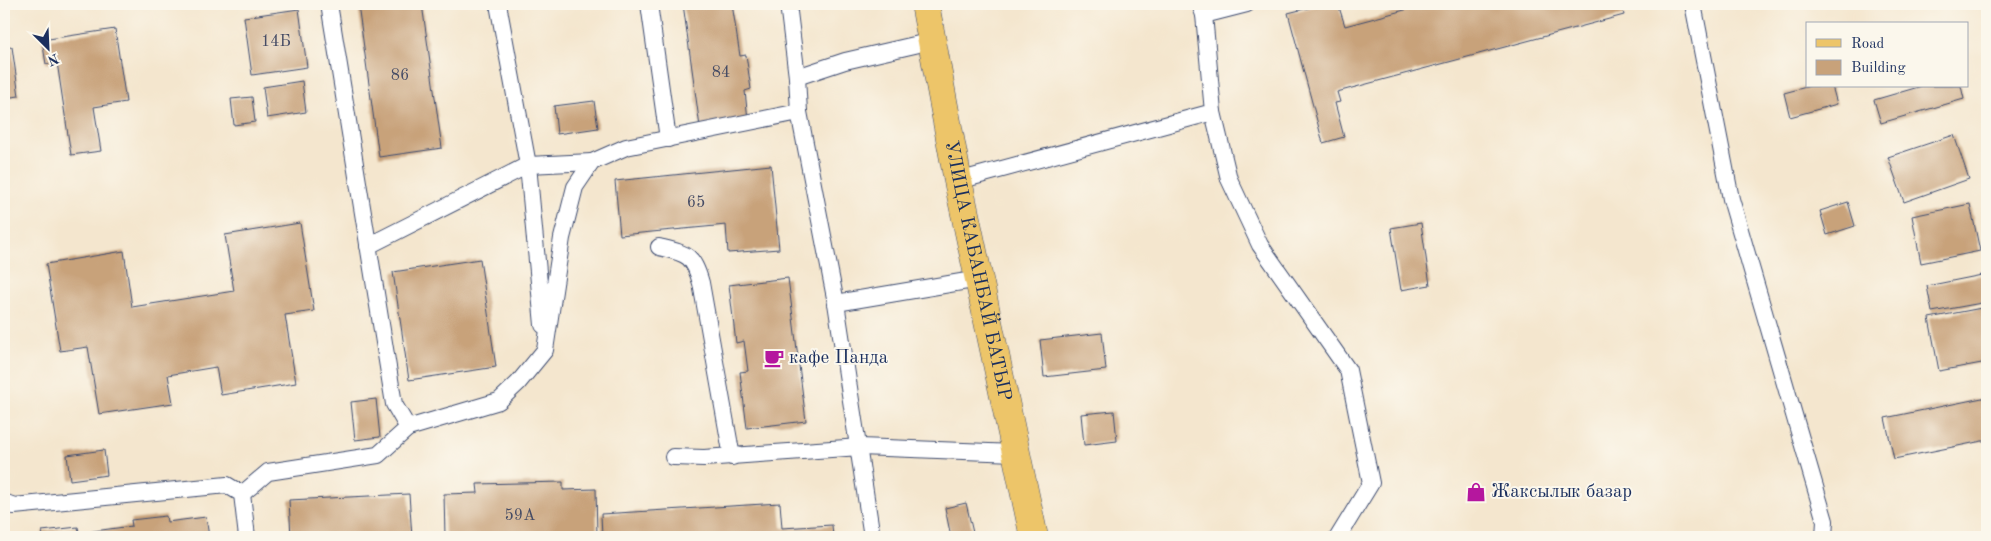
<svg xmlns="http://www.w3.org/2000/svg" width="1991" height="541" viewBox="0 0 1991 541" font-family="'Old Standard TT',serif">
	<rect width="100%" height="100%" fill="#fbf7ec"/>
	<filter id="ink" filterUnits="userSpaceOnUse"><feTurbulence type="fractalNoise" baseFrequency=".02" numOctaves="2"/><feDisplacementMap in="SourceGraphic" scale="10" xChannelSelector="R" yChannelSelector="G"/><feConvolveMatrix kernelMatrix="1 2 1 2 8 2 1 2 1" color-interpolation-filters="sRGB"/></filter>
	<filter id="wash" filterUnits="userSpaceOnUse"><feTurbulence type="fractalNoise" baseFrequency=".0096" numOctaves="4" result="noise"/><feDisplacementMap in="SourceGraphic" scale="20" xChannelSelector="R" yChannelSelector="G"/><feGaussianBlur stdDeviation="1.12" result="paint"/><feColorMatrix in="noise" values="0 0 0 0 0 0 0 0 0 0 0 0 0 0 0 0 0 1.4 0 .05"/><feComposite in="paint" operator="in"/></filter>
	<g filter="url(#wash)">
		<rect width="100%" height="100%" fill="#f4e6ce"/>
		<g id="blocks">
			<g fill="#c8a27a">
				<path d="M358,4H422L442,148L379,157Z"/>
				<path d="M683,4H732L740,56L746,55L751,89L745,91L748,120L700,127Z"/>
				<path d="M1324,4H1338L1345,26L1427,4H1621L1624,15L1337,92L1340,102L1335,103L1344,137L1323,143L1288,13Z"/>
				<path d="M299,9L307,67L252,75L244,17Z"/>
				<path d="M115,29L126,102L94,107L101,151L71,155L57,62L46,64L42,40Z"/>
				<path d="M12,47L19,96L4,98V48Z"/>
				<path d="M302,81L306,112L267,118L263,87Z"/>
				<path d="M1810,86H1832L1837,104L1790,117L1784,93Z"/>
				<path d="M1922,86H1961L1964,99L1881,123L1874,100Z"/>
				<path d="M252,97L255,122L234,125L231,99Z"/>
				<path d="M594,101L598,128L557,134L554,106Z"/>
				<path d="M1954,135L1969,179L1904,202L1888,157Z"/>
				<path d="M771,165L779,249L728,253L726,225L620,235L615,181Z"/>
				<path d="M1848,202L1855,226L1827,235L1820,211Z"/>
				<path d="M1970,204L1980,251L1921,263L1912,216Z"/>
				<path d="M300,223L314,311L285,315L296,383L221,395L216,367L168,375L173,403L99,414L88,347L60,351L46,264L124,251L132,307L234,291L225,235Z"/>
				<path d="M1421,223L1430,285L1401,290L1391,228Z"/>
				<path d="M480,259L496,367L409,380L393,272Z"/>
				<path d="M1987,274V302L1932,312L1927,286Z"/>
				<path d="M788,278L806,421L747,428L740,372L748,371L744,341L736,343L729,285Z"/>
				<path d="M1987,307V362L1939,371L1929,318Z"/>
				<path d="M1102,333L1106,370L1044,377L1040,340Z"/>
				<path d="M1987,397V440L1894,459L1885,418Z"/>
				<path d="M376,399L380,437L355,440L351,402Z"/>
				<path d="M1114,411L1117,441L1084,445L1081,414Z"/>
				<path d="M104,450L107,475L70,480L67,455Z"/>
				<path d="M563,482V490L596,489L597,537H445L444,494L478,493L477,484Z"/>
				<path d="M409,494L412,537H291L289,500Z"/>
				<path d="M780,503L782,528L832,525L833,537H602L601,514Z"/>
				<path d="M966,503L974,537H951L945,508Z"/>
				<path d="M166,516L167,522L206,517L209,537H43L42,531L78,527L79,533L132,526L131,520Z"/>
			</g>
		</g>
	</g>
	<g filter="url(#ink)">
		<use href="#blocks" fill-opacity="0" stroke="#3c4a6f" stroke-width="1"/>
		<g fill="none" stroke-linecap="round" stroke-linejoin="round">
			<defs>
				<g id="lane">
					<path d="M329,4L394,404L408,428L499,401L518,383L545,350L562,238L575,187L592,162L626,147L799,112"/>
					<path d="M498,4L528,165L543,325"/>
					<path d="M649,4L668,139"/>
					<path d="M788,4L797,77L799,112L836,303L872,537"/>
					<path d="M1693,4L1731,199L1825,521L1824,537"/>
					<path d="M1204,15L1247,4"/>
					<path d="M797,77L845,61L932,41"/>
					<path d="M1213,112L1229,179L1260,245L1348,370L1371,483L1338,537"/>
					<path d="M958,181L1213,112L1204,15L1200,4"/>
					<path d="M368,246L528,165L592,162"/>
					<path d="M659,247C687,254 693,254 701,283L732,457"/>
					<path d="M836,303L979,279"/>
					<path d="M673,457L704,458L860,447L1015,453"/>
					<path d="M242,494L268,472L378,455L408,428"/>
					<path d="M4,502L14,506L227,485L242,494L247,537"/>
				</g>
				<g id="primary">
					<path id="s1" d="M925,4L958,181L1034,537"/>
				</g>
			</defs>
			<use href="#lane" stroke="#3c4a6f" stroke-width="18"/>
			<use href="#primary" stroke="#3c4a6f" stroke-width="29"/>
			<use href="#lane" stroke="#fff" stroke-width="16"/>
			<use href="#primary" stroke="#edc569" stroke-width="28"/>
		</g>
	</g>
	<defs>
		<symbol id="cafe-bare" viewBox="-9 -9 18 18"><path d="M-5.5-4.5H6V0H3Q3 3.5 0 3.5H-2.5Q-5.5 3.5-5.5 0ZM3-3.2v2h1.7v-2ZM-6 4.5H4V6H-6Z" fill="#b5179e" stroke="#fbf7ec" stroke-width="2.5" paint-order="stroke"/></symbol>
		<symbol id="shop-bare" viewBox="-9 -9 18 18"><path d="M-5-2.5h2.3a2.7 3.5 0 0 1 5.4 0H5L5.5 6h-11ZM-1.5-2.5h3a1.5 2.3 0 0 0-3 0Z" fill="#b5179e" stroke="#fbf7ec" stroke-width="2.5" paint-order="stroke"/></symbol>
	</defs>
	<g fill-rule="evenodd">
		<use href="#cafe-bare" x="760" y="344" width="28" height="28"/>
		<use href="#shop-bare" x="1462" y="478" width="28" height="28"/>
	</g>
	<g text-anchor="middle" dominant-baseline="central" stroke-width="4" stroke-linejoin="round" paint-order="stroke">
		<g font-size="16" fill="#464c65">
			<text x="276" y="42">14Б</text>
			<text x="721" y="73">84</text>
			<text x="400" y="76">86</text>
			<text x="696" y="203">65</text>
			<text x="520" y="516">59А</text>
		</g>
		<g font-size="19" fill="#1b2f5e" stroke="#fbf7ec">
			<text stroke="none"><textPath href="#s1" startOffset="272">УЛИЦА КАБАНБАЙ БАТЫР</textPath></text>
		</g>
		<g font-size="19" fill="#1b2f5e" stroke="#fbf7ec" text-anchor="start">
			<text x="789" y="358">кафе Панда</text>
			<text x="1491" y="492">Жаксылык базар</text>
		</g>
	</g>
	<rect width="1991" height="541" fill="none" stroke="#fbf7ec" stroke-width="20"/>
	<rect x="1806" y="22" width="162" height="65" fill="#fbf7ec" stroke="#a1a7b3"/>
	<rect x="1816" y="39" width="25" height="8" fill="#edc569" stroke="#a1a7b3"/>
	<text x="1851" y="48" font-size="15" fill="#1b2f5e">Road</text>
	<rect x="1816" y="60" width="25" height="15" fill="#c8a27a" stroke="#a1a7b3"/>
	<text x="1851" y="72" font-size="15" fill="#1b2f5e">Building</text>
	<g transform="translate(48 48) rotate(156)" stroke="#fbf7ec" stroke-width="4" paint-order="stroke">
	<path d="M0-4L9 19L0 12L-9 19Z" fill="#1b2f5e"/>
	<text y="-8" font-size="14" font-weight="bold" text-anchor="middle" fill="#1b2f5e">N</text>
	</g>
</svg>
